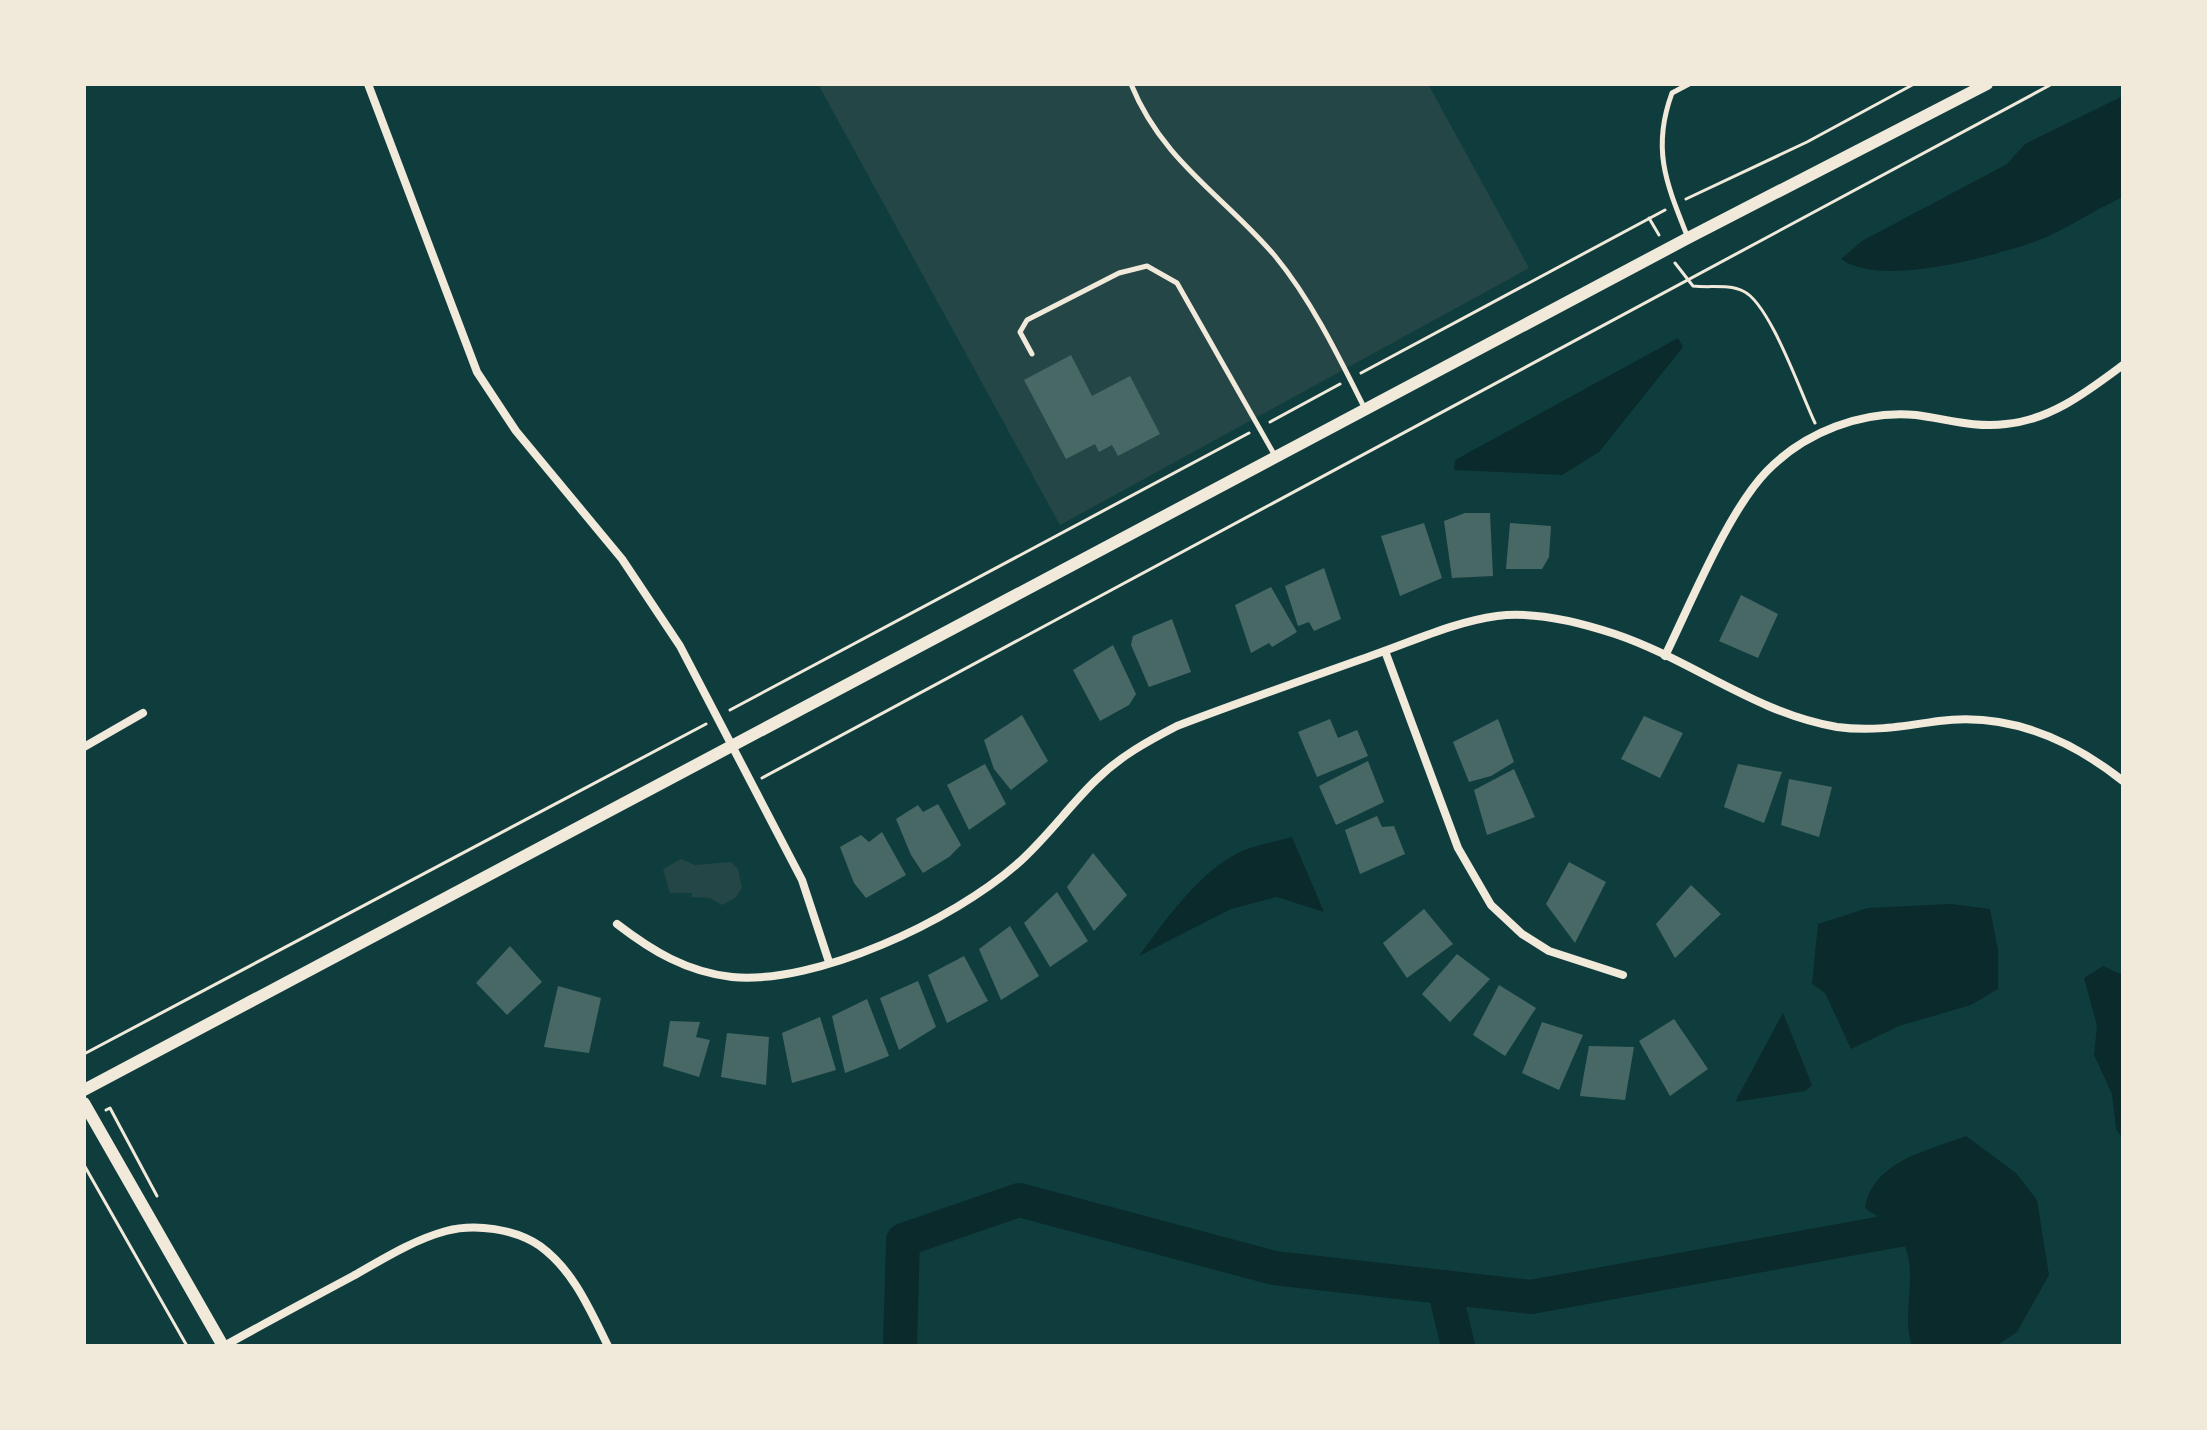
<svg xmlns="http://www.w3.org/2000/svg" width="2207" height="1430" viewBox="0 0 2207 1430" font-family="Inter,sans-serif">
	<rect width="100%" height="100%" fill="#0f3d3e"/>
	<g fill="#244646">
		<path d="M818,84H1428L1529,268L1060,525Z"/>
		<path d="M681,859L695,865L731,862L738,869L742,888L735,898L722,905L710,898L691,897L692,893H670L663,869Z"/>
	</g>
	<g fill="#0a2a2b">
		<path d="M2123,96V197C2093,210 2065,231 2034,242C1989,257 1881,288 1841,259L1862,241L2007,164L2025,144Z"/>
		<path d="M1678,338L1683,347L1599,452L1562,475L1454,470L1455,460Z"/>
		<path d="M1292,837L1324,912L1277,897L1231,909L1139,956C1164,922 1199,872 1238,853C1254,845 1275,842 1292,837Z"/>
		<path d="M1951,904L1990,909L1998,950V989L1971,1005L1899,1026L1851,1049L1825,993L1812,984L1818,924L1868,908Z"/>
		<path d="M2103,966L2123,975V1139L2116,1129L2112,1094L2094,1055L2097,1026L2084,978Z"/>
		<path d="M1783,1013L1812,1085L1805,1091L1735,1102Z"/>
		<path d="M1966,1136L2016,1173L2037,1200L2049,1275L2017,1332L1996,1346H1912C1899,1307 1924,1267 1896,1231C1889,1222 1874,1215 1865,1208C1873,1161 1927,1151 1966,1136Z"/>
	</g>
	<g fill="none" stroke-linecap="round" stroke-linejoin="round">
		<g stroke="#0a2a2b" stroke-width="34">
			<path d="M1444,1287L1458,1346"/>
			<path d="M900,1346L903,1240L1019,1200L1274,1268L1531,1297L1938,1223"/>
		</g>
	</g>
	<g fill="#486865">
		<path d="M1071,355L1092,396L1130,376L1160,434L1118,456L1112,445L1099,452L1095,444L1066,459L1024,380Z"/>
		<path d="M1465,513H1490L1493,576L1452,578L1444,521Z"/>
		<path d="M1424,523L1442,578L1400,596L1381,536Z"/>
		<path d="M1510,523L1551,526L1549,557L1542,569H1506Z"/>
		<path d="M1324,568L1341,619L1314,631L1309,622L1298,626L1285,586Z"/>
		<path d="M1271,587L1297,632L1272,647L1269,643L1251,653L1235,605Z"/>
		<path d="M1741,595L1778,614L1758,658L1719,641Z"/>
		<path d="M1172,619L1191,672L1149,687L1131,645L1133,636Z"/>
		<path d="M1113,645L1136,694L1129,705L1100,721L1073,670Z"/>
		<path d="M1022,715L1048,761L1011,790L994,769L984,740Z"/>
		<path d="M1644,716L1683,733L1660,778L1621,759Z"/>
		<path d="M1330,719L1338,738L1357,730L1368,756L1317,777L1298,732Z"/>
		<path d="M1498,719L1514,762L1491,776L1469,782L1453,742Z"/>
		<path d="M1368,761L1384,802L1336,825L1319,786Z"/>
		<path d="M985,764L1006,804L969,830L947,785Z"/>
		<path d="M1738,764L1782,772L1764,823L1724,807Z"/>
		<path d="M1514,769L1535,817L1487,835L1474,790Z"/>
		<path d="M1789,779L1832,787L1819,837L1781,825Z"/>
		<path d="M938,804L961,845L949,857L923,873L911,855L896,819L918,805L923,812Z"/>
		<path d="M1377,816L1382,827L1394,826L1405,854L1360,874L1345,830Z"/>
		<path d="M882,832L906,875L866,898L854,883L840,847L861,835L869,842Z"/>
		<path d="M1093,853L1127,895L1094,931L1067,887Z"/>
		<path d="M1569,862L1606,882L1575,943L1546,904Z"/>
		<path d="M1691,885L1721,914L1675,958L1656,924Z"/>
		<path d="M1057,892L1088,941L1050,967L1024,923Z"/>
		<path d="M1424,909L1453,944L1407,978L1383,943Z"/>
		<path d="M1010,926L1039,976L1001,1000L979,949Z"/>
		<path d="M510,946L542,982L507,1015L476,983Z"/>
		<path d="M1457,954L1490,979L1450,1022L1422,994Z"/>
		<path d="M964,956L988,1001L947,1023L928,975Z"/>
		<path d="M918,981L936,1027L899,1050L880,998Z"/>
		<path d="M1499,985L1536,1008L1505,1056L1473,1035Z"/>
		<path d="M558,986L601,998L589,1053L544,1047Z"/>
		<path d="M867,999L889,1056L845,1073L832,1016Z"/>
		<path d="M820,1017L836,1070L792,1083L782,1033Z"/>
		<path d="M1674,1019L1708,1069L1670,1096L1639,1041Z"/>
		<path d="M670,1021L700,1022L696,1037L710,1040L699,1077L663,1066Z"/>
		<path d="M1542,1022L1583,1035L1559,1090L1522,1073Z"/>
		<path d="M727,1033L769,1037L766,1085L721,1077Z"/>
		<path d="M1589,1046L1634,1047L1625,1100L1580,1096Z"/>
	</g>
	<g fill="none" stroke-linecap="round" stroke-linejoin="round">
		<g stroke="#f1e9da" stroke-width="3">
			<path d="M1686,199L1807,142L1914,84"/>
			<path d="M1649,218L1659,235"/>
			<path d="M1675,263L1693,286C1709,288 1729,284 1743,291C1770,303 1801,394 1815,423"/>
			<path d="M1361,373L1665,210"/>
			<path d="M1270,422L1340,384"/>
			<path d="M730,710L1249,433"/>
			<path d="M762,778L2052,84"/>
			<path d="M84,1054L706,724"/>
			<path d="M106,1110L110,1108L157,1196"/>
			<path d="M84,1165L187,1346"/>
		</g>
		<g stroke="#f1e9da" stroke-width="5">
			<path d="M1131,84C1162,161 1224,196 1275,256C1312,301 1339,357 1365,409"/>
			<path d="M1688,238C1667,185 1651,150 1672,93L1689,84"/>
			<path d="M1032,354L1020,332L1027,320L1119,273L1147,266L1177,283L1274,454"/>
		</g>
		<g stroke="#f1e9da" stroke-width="8">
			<path d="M368,84L477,372L516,431L622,559L680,646L802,880L829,962"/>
			<path d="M1385,651L1458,848L1491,905L1522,934L1549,951L1623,975"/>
			<path d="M1665,656C1691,603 1728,511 1767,471C1805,432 1862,410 1916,415C1947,419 1974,428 2006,424C2051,420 2088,391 2123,365"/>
			<path d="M84,747L143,713"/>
			<path d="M617,924C652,951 687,972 732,977C817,985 953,920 1016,865C1046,839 1068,807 1096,780C1119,757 1148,741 1177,726C1242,701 1309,678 1376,654C1416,640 1454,622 1497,616C1535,611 1579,622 1615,634C1692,660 1755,713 1837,727C1872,732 1905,726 1939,721C2009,712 2070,739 2123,781"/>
			<path d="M224,1346C267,1322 310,1299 353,1276C383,1259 413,1240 446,1231C475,1223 515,1229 540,1246C574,1271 590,1310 608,1346"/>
		</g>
		<g stroke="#f1e9da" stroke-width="12">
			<path d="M84,1090L1688,238L1987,84"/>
			<path d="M84,1103L223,1346"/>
		</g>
	</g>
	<rect width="2207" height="1430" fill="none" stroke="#f1e9da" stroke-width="172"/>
</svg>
